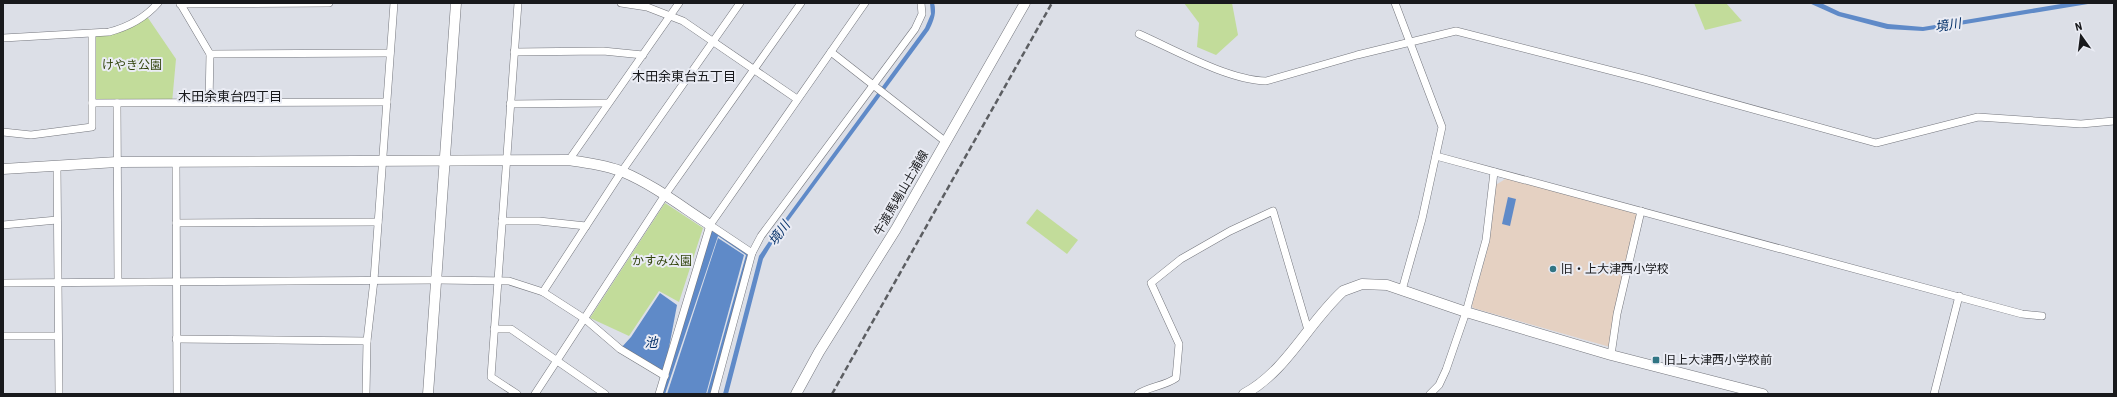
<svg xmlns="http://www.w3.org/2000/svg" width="2117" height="397" viewBox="0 0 2117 397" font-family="'Roboto Condensed','Noto Sans JP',sans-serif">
	<rect width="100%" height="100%" fill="#dcdfe7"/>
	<path fill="#e5d1c2" d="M1507,178L1635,212L1637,216L1610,347L1473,308L1472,305L1487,251L1494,186Z"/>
	<g fill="#c2dc9a">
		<path d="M1184,3H1232L1238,35L1216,55L1197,47L1199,23Z"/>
		<path d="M1694,3H1726L1742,21L1705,30Z"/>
		<path d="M146,15L176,59L172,103H92V34L109,32Z"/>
		<path d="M665,203L703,228L679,302L659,291L629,336L590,318Z"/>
		<path d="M1037,209L1078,240L1067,254L1026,223Z"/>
	</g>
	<g fill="#5f8ac8">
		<path d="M930,3H934C937,13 933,22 929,30L775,239L763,259L728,394H723L759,256L772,237L925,28L931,14Z"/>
		<path d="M1809,3H1821L1840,12L1888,24L1923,27L2067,3H2094L1923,31L1887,29L1838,16Z"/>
		<path d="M1508,197L1516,199L1510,226L1502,224Z"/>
		<path d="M711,228L749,253L713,394H707L746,255L718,236L665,394H661Z"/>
		<path d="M718,238L744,255L706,394H667Z"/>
		<path d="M660,293L677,305L664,374L621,348L631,337Z"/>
	</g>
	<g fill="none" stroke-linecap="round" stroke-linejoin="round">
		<defs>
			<g id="street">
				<path d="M180,3L210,54L209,103"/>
				<path d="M621,3L647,7L683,21L797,99"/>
				<path d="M1395,3L1442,127L1422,219L1402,290"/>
				<path d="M180,4L329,3"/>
				<path d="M1139,34C1175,50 1228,80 1266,81L1357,55L1456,31L1644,79L1876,143L1978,117L2081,124L2114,121"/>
				<path d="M3,38L109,32C128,27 145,18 158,3"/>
				<path d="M514,52L603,51L643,55"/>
				<path d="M831,52L946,142"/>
				<path d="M210,54L390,53"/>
				<path d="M92,103L387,102"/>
				<path d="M117,103L118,281"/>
				<path d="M510,104L608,103"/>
				<path d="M3,132L31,135L92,127V34"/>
				<path d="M1436,156L2022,314L2042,316"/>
				<path d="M569,160L679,3"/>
				<path d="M176,161L177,394"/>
				<path d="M57,166L59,394"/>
				<path d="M502,221H539L586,226"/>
				<path d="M176,223L378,222"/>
				<path d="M3,225L57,220"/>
				<path d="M710,225L752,253"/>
				<path d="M3,283L437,280L509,281L543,292L585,319L620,349L665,376"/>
				<path d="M543,292L622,171L740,3"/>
				<path d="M494,329H511L605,394"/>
				<path d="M3,336H58"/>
				<path d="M176,339L367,341"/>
				<path d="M1611,355L1617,314L1641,211"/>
				<path d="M366,394L367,341L374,280L394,3"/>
				<path d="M517,394L491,377L518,3"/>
				<path d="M535,394L665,195L801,3"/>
				<path d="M659,394L710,225L865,3"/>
				<path d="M714,394L752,253L761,236L915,29L922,14L921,3"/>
				<path d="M1138,394C1150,386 1165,386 1176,378L1179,344L1151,283L1181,259L1230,231L1273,211L1308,330"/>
				<path d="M1430,394L1439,385L1446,370L1466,312L1486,240L1494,172"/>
				<path d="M1934,394L1959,296"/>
			</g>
			<g id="secondary">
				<path d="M3,169L117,162L569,160C587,163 606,165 623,172C654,185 682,207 710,225"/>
				<path d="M428,394L456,3"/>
				<path d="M796,394L819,352L896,229L1025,3"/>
				<path d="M1244,394C1286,372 1308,323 1343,291L1362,284L1387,285L1466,312L1611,355L1763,394"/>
			</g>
		</defs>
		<use href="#street" stroke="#74767d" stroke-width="8"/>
		<use href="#secondary" stroke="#74767d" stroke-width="11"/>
		<use href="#street" stroke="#fff" stroke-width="7"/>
		<use href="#secondary" stroke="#fff" stroke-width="10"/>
		<path stroke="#5c5e62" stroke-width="2.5" stroke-dasharray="6 3" stroke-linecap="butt" d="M832,394L1052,3"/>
	</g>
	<g fill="#317584" stroke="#eaecf4" stroke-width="1.5">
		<circle cx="1553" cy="269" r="4"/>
		<rect x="1652" y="356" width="8" height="8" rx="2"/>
	</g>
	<g text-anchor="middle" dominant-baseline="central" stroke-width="4" stroke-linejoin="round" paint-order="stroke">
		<g font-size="12" fill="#33450e" stroke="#eaecf4">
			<text x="132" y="65">けやき公園</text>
			<text x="662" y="261">かすみ公園</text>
		</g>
		<g font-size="12" fill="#18191c" stroke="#eaecf4">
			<text transform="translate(901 193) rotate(-60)">牛渡馬場山土浦線</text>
		</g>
		<g font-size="12" fill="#18191c" stroke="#eaecf4" text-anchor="start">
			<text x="1561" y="269">旧・上大津西小学校</text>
			<text x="1664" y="360">旧上大津西小学校前</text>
		</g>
		<g font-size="13" font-style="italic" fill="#053169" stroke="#eaecf4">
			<text transform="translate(1948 25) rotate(-9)">境川</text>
			<text transform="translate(779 233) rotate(-54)">境川</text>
			<text x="651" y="342">池</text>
		</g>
		<g font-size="13" fill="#18191c" stroke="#eaecf4">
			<text x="684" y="76">木田余東台五丁目</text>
			<text x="230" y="96">木田余東台四丁目</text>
		</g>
	</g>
	<rect width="2117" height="397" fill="none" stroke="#18191c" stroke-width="8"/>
	<g transform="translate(2081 36) rotate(346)" stroke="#eaecf4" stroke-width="3" paint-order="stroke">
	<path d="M0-3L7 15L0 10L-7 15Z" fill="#18191c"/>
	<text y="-6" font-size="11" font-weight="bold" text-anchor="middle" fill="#18191c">N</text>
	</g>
</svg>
